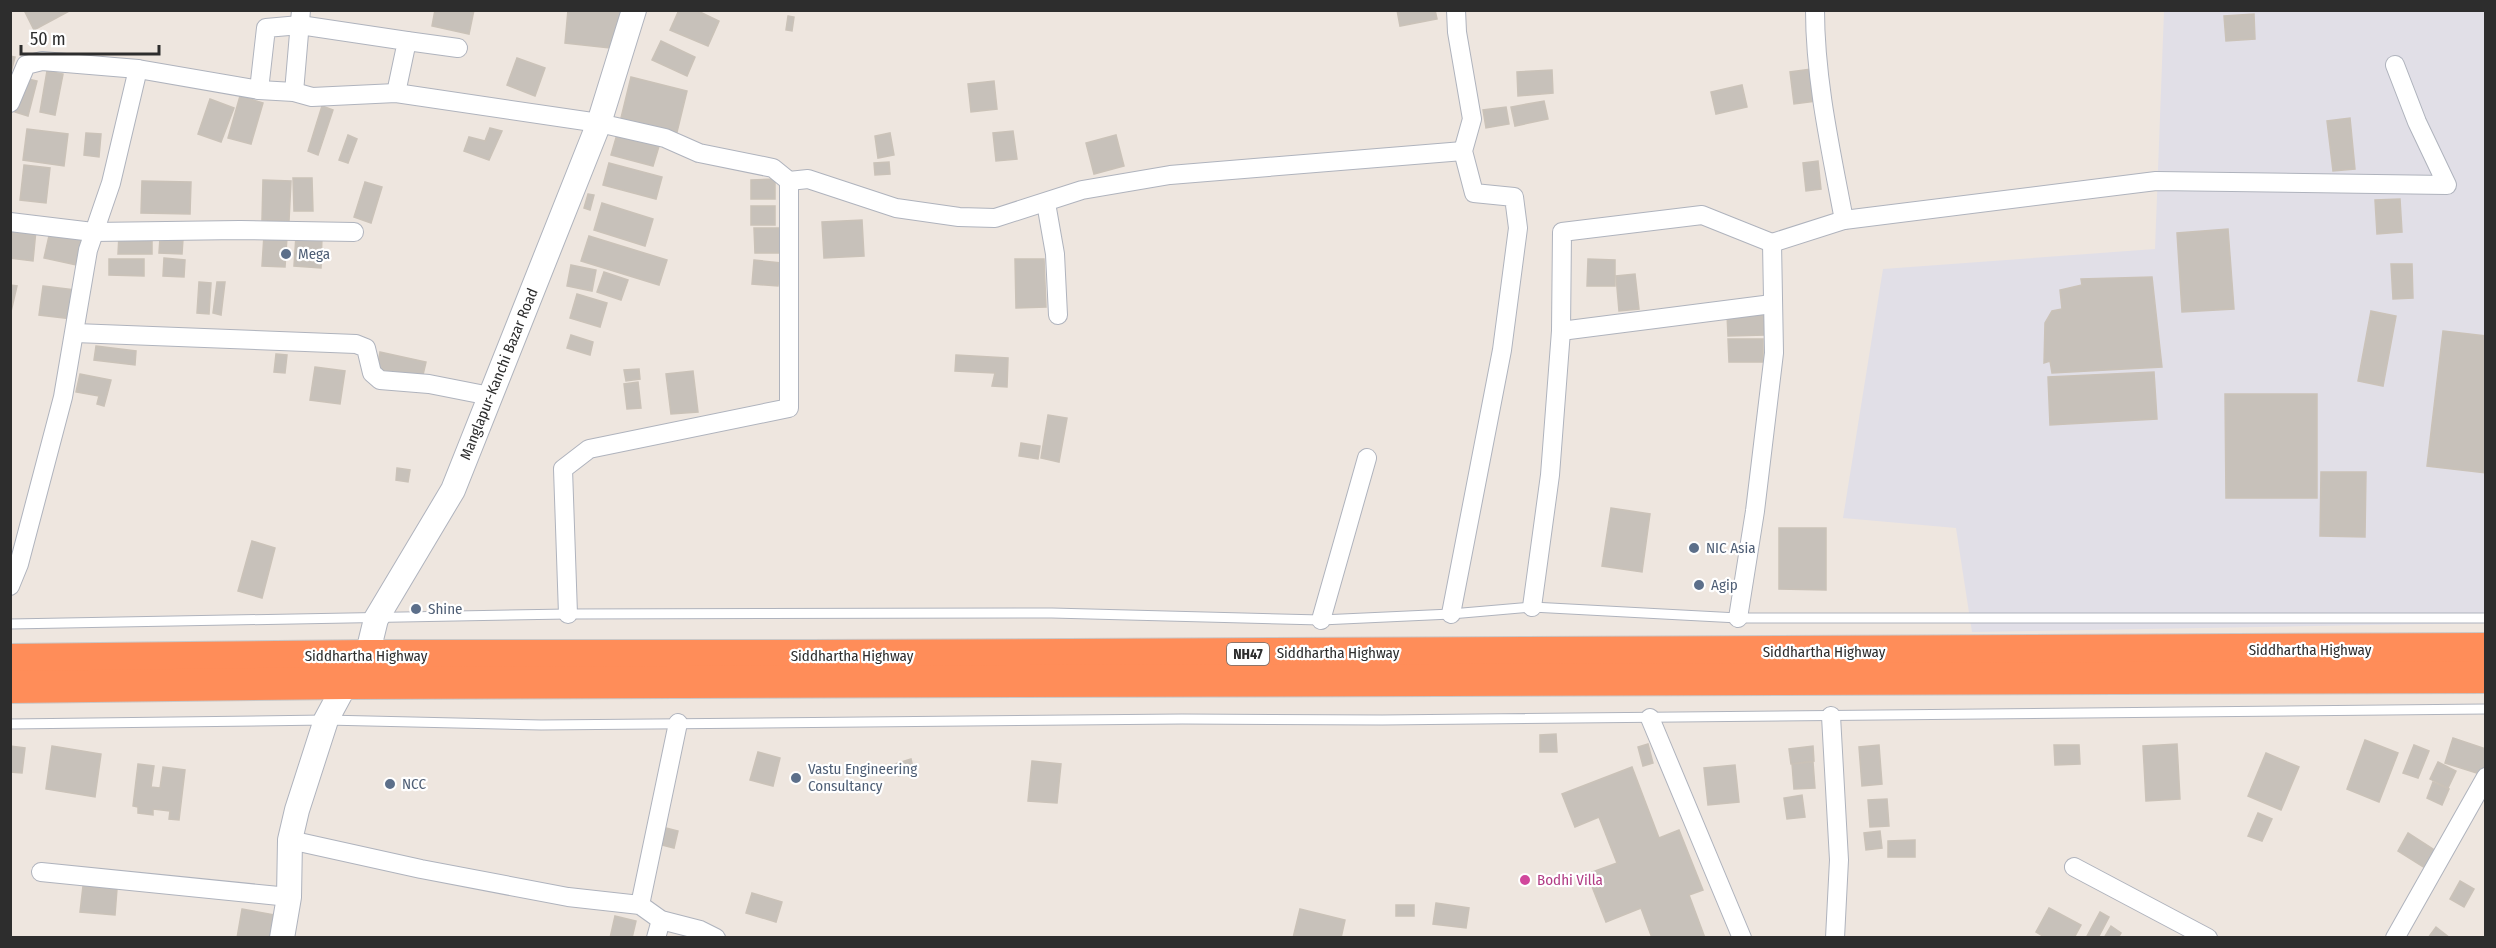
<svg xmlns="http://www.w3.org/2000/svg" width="2496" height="948" viewBox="0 0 2496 948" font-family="'Fira Sans Condensed',sans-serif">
	<rect width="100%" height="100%" fill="#eee6df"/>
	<path fill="#e1dfe7" d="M2164,11H2485V623L1972,632L1956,528L1843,518L1883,269L2155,249Z"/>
	<g fill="#c7c1ba" stroke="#cac2b8" stroke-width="1.5">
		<path d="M24,10H71L34,30Z"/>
		<path d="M435,10H474L469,34L432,26Z"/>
		<path d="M568,10L623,11L619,49L565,43Z"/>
		<path d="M679,10H696L719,21L708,46L670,30Z"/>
		<path d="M1397,10H1435L1437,19L1400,26Z"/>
		<path d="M2254,14L2255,39L2226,41L2224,16Z"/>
		<path d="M788,16L794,17L792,31L786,30Z"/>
		<path d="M661,41L695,57L687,76L652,60Z"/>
		<path d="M10,56L15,57L10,76Z"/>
		<path d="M517,58L545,68L535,96L507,85Z"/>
		<path d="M1811,69L1816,101L1794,104L1790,72Z"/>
		<path d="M1552,70L1553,93L1518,96L1517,72Z"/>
		<path d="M47,71L63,74L55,115L40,112Z"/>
		<path d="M631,77L687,91L677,132L621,118Z"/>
		<path d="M24,78L37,81L28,116L15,112Z"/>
		<path d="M994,81L997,109L971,112L968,84Z"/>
		<path d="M1742,85L1747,107L1716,114L1711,92Z"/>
		<path d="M240,96L263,103L251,144L228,138Z"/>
		<path d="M210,99L234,108L221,142L198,134Z"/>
		<path d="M1544,101L1548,119L1515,126L1511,107Z"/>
		<path d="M322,106L333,110L318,155L308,151Z"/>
		<path d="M1506,107L1509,124L1486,128L1483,110Z"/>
		<path d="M2350,118L2355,169L2333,171L2327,121Z"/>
		<path d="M490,128L502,131L489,160L464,151L469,137L485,141Z"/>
		<path d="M27,129L68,134L64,166L23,160Z"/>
		<path d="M618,131L660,143L653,166L611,155Z"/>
		<path d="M1013,131L1017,159L996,161L993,133Z"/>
		<path d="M86,133L101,134L99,157L84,155Z"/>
		<path d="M890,133L894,155L878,158L875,136Z"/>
		<path d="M348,135L357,139L348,163L339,160Z"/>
		<path d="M1116,135L1124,166L1094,174L1086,143Z"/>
		<path d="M1818,161L1821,189L1806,191L1803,163Z"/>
		<path d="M889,162L890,174L875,175L874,163Z"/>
		<path d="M609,163L662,177L656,199L603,185Z"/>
		<path d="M24,165L50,168L46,203L20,200Z"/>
		<path d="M293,178H312L313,211H294Z"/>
		<path d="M775,179V199H751V180Z"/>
		<path d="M263,180L291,181L289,221L262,220Z"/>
		<path d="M142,181L191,182L190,214L141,213Z"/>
		<path d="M365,182L382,187L371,223L354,217Z"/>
		<path d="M588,194L594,195L590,210L584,208Z"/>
		<path d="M2400,199L2402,232L2377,234L2375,200Z"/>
		<path d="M602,203L653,219L645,246L594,230Z"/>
		<rect x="751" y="206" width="24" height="19"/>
		<path d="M862,220L864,256L824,258L822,222Z"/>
		<path d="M10,226L36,230L33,261L10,258Z"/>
		<path d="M51,227L84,234L77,265L44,258Z"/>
		<path d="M754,228H785V253H755Z"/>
		<path d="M2228,229L2234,309L2182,312L2177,233Z"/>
		<path d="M119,235H152V254H118Z"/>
		<path d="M264,235L287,237L285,267L262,266Z"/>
		<path d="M296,235L322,236L321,268L294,266Z"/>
		<path d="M589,236L667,260L659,285L581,261Z"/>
		<path d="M160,238L183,239L182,254L159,253Z"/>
		<path d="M164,258L185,260L184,277L163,276Z"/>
		<path d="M109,259H144V276L109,275Z"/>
		<path d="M1015,259H1044L1046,307L1016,308Z"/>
		<path d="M1588,259L1615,260V286H1587Z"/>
		<path d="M754,260L781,263L778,286L752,284Z"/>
		<path d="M2391,264H2412L2413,298L2393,299Z"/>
		<path d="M571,265L596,270L592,291L567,286Z"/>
		<path d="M604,272L628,280L621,300L597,292Z"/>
		<path d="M1635,274L1639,309L1619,311L1616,276Z"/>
		<path d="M2152,277L2162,367L2052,373L2050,361L2044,363L2045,323L2052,311L2062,309L2060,290L2082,285L2081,279Z"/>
		<path d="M199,282L211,283L209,314L197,313Z"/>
		<path d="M217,282H225L221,315L213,313Z"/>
		<path d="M10,285L17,286L10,316Z"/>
		<path d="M43,286L75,290L72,319L39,315Z"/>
		<path d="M577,294L607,303L600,327L570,318Z"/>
		<path d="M2371,311L2396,316L2383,386L2358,381Z"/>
		<path d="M1764,313L1765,335L1728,336L1727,314Z"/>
		<path d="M2443,331L2486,336V473L2427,466Z"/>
		<path d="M571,335L593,342L590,355L567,348Z"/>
		<path d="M1728,339H1763V362H1729Z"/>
		<path d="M96,346L136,351L135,365L94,360Z"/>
		<path d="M380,352L426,362L422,379L377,369Z"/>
		<path d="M276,354L287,355L285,373L274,372Z"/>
		<path d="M956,355L1008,358L1007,387L992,386L995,373L955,371Z"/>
		<path d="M315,367L345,371L340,404L310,400Z"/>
		<path d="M639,369L640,379L626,381L624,370Z"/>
		<path d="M693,371L698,412L671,414L666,374Z"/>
		<path d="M2154,372L2157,419L2050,425L2048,377Z"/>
		<path d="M80,374L111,380L104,406L97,404L99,396L76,392Z"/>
		<path d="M638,382L641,408L627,409L624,384Z"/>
		<path d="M2225,394H2317V498H2226Z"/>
		<path d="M1048,415L1067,418L1059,462L1041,458Z"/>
		<path d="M1021,443L1040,446L1038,459L1019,456Z"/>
		<path d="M397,468L410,470L408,482L396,480Z"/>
		<path d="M2321,472H2366L2365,537L2320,536Z"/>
		<path d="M1611,508L1650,514L1642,572L1602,566Z"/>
		<path d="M1779,528H1826V590L1779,589Z"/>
		<path d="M252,541L275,548L262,598L238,591Z"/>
		<path d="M1556,734L1557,752H1540V735Z"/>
		<path d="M2453,738L2486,749V776L2445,763Z"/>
		<path d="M2365,740L2398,753L2379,802L2347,789Z"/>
		<path d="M1648,744L1653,763L1643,766L1638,747Z"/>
		<path d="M2177,744L2180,799L2146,801L2143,746Z"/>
		<path d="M1879,745L1882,784L1862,786L1859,747Z"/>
		<path d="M2054,745H2079L2080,764L2055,765Z"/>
		<path d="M2414,745L2429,751L2418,778L2403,773Z"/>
		<path d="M10,746L25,748L22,773L10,772Z"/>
		<path d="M52,746L101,754L95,797L46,789Z"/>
		<path d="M1813,746L1814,761L1791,764L1789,749Z"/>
		<path d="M758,752L780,758L773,786L750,780Z"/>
		<path d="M2266,753L2299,767L2281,810L2248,796Z"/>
		<path d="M911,759L914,771L899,776L895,764Z"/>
		<path d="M1032,761L1061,764L1057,803L1028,801Z"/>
		<path d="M1813,762L1815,788L1794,789L1792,764Z"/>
		<path d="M2438,762L2456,771L2448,788L2430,779Z"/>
		<path d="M138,764L154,766L151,787L160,788L163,767L185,770L179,820L169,819L170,811L153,809V815L138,813V807L133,806Z"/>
		<path d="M1735,765L1739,802L1708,805L1704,768Z"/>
		<path d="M1632,767L1659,838L1679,830L1703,890L1689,895L1705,938H1652L1641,908L1606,922L1587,874L1617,863L1599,817L1575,827L1562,794Z"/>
		<path d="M2433,782L2449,789L2442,805L2427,798Z"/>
		<path d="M1802,795L1805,817L1787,819L1784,798Z"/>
		<path d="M1887,799L1889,826L1870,827L1868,800Z"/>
		<path d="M2258,813L2272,819L2262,841L2248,836Z"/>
		<path d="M662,827L678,831L674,848L658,844Z"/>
		<path d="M1880,831L1882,848L1866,850L1864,833Z"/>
		<path d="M2408,833L2436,851L2425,868L2398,851Z"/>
		<path d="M1915,840V857H1888V841Z"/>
		<path d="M2460,881L2474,889L2464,907L2450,899Z"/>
		<path d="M83,886L117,889L115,915L80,912Z"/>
		<path d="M752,893L782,902L776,922L746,913Z"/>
		<path d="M1436,903L1469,908L1466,928L1433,924Z"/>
		<rect x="1396" y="905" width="18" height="11"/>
		<path d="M2049,908L2081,925L2074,938H2046L2036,932Z"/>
		<path d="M242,909L275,915L272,938H237Z"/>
		<path d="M1300,909L1345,920L1341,938H1293Z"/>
		<path d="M2100,912L2109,917L2098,938H2086Z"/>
		<path d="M615,916L636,921L632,938H610Z"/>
		<path d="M2111,926L2121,933L2118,938H2104Z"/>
		<path d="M2436,927L2450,938H2428Z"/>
	</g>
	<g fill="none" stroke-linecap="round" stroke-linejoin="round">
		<defs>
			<g id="lane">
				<path d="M10,624L568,614L1052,613L1321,620L1451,614L1532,607L1738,618H2486"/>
				<path d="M10,724L326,720L541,725L1182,719L1382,720L2486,709"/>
			</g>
			<g id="street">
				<path d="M1815,10C1815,80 1831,151 1844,220"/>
				<path d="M407,41L458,48"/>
				<path d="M259,90L266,28L300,25L407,41L396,93"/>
				<path d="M294,92L301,10"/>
				<path d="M10,103L26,65L42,61L138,69L259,90L294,92L312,97L396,93L599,123L665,138L699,153L773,168L789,181L808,179L896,208L959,217L995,218L1082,190L1170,175L1463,151"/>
				<path d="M1046,203L1055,254L1058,315"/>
				<path d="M10,222L93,232L240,230L354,232"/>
				<path d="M1561,331L1772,304"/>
				<path d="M75,333L356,344L366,348L372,373L380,380L429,384L490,396"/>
				<path d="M10,586L19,564L63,397L88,250L111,183L138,69"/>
				<path d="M1532,607L1550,475L1561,331L1562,232L1702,215L1772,243"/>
				<path d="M568,614L563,469L589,449L789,408V181"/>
				<path d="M1451,614L1502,350L1518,228L1514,197L1474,193L1463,151L1472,119L1457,32L1456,10"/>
				<path d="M1738,618L1755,511L1774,353L1772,243L1844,220L2156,181L2447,185L2417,122L2395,65"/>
				<path d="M1321,620L1367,458"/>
				<path d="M1831,716L1839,860L1835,938"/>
				<path d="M1650,718L1742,938"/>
				<path d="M290,840L421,869L568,897L640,905L661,920L700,930L716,938"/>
				<path d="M2074,867L2208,938"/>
				<path d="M41,872L289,897"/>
				<path d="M640,905L678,723"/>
				<path d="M656,938L661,920"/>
				<path d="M2395,938L2486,777"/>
			</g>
			<path id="secondary" d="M282,938L289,897L290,840L297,810L326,720L346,683L367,656L376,619L453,490L599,123L634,10"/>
			<g id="highway">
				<path d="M10,660L367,656H809L2486,649"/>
				<path d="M10,687L346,683L2486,677"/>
			</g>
		</defs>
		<use href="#lane" stroke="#afb3bd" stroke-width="11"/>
		<use href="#street" stroke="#afb3bd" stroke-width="20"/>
		<use href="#secondary" stroke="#afb3bd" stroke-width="26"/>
		<use href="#highway" stroke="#c8c8c8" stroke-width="34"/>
		<use href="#lane" stroke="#fff" stroke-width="9"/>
		<use href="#street" stroke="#fff" stroke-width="18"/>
		<use href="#secondary" stroke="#fff" stroke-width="24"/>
		<use href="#highway" stroke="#ff8d59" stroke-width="32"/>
	</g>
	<g fill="#5c6f8a" stroke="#fff" stroke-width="2">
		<circle cx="286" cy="254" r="6"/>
		<circle cx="1694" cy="548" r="6"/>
		<circle cx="1699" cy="585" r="6"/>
		<circle cx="416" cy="609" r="6"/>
		<circle cx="796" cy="778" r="6"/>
		<circle cx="390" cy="784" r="6"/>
	</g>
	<circle fill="#d1479c" stroke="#fff" stroke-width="2" cx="1525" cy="880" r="6"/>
	<g text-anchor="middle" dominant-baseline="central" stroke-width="4.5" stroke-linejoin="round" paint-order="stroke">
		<rect fill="#fff" stroke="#6c6c6c" stroke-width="1.5" x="1227" y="643" width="42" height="22" rx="4.5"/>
		<g font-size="14" font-weight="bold" fill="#2d2d2d">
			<text x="1248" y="654">NH47</text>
		</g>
		<g font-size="15" fill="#4e5e75" stroke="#fff" text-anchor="start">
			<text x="298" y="254">Mega</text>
			<text x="1706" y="548">NIC Asia</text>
			<text x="1711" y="585">Agip</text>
			<text x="428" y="609">Shine</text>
			<text x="808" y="769">Vastu Engineering<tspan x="808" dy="17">Consultancy</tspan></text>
			<text x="402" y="784">NCC</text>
		</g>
		<g font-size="15" fill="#2d2d2d" stroke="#fff">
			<text transform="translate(499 374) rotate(-68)">Manglapur-Kanchi Bazar Road</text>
			<text x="2310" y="650">Siddhartha Highway</text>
			<text x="1824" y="652">Siddhartha Highway</text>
			<text x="1338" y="653">Siddhartha Highway</text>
			<text x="366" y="656">Siddhartha Highway</text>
			<text x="852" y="656">Siddhartha Highway</text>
		</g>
		<g font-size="15" fill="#b23c85" stroke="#fff" text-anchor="start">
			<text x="1537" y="880">Bodhi Villa</text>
		</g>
	</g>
	<rect width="2496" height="948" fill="none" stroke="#2d2d2d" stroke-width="24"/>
	<path d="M21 45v9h138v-9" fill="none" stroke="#2d2d2d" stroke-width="3"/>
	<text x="30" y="45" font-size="18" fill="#2d2d2d" stroke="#ffffff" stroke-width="4.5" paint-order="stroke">50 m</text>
</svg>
